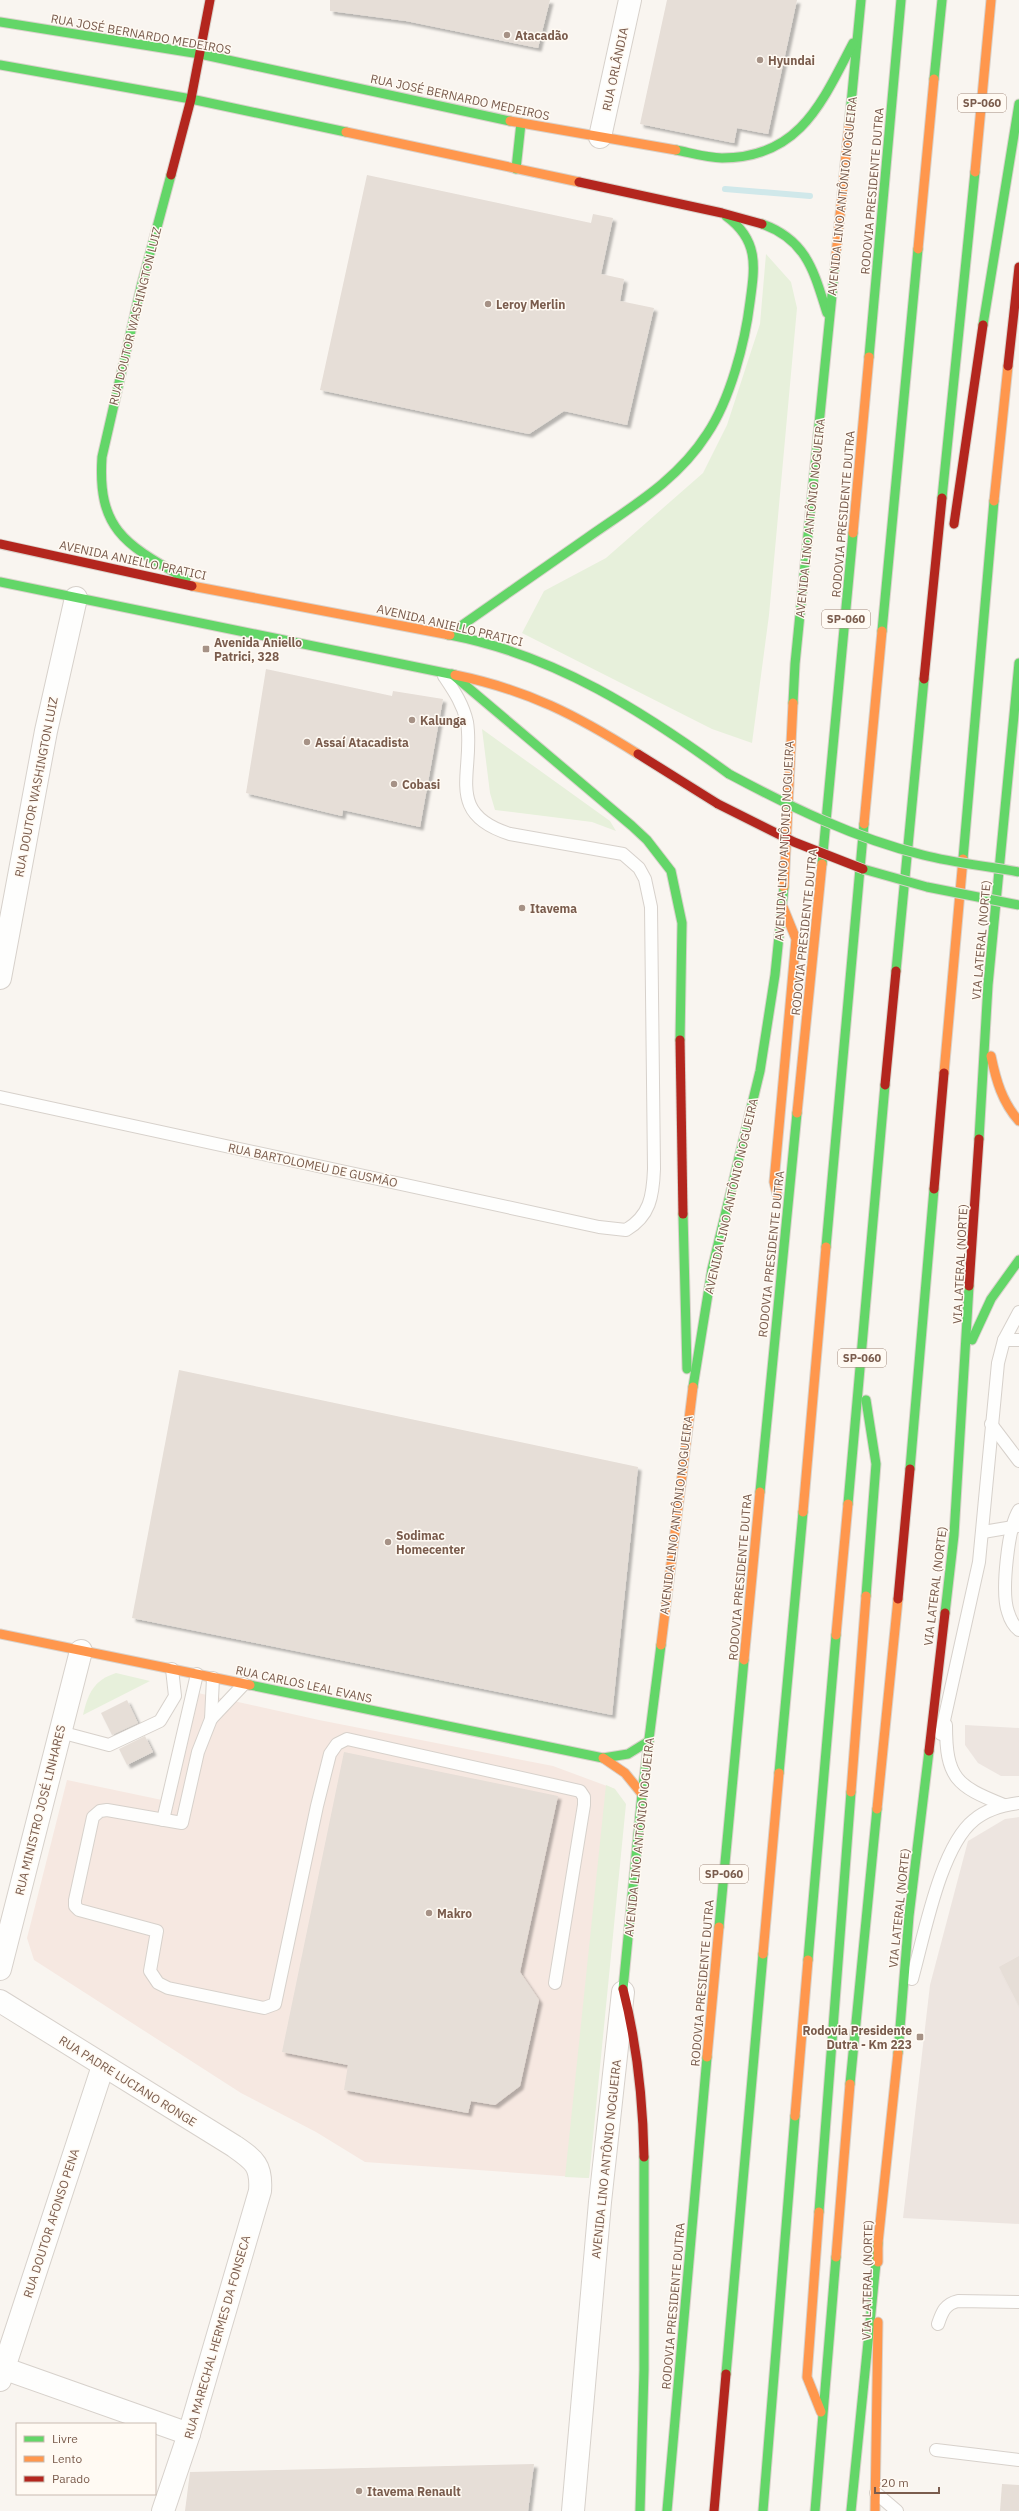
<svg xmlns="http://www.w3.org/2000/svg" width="1019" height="2511" viewBox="0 0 1019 2511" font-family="'IBM Plex Sans',sans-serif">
	<defs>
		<filter id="shadow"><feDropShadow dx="3.5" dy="3.5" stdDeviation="1" flood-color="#0004"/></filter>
	</defs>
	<rect width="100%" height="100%" fill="#f9f5f0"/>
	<path fill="#f6e8e1" d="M189,1691L319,1720L553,1766L615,1789L589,2178L365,2162L316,2132L241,2093L34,1960L27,1938L67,1780L162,1800Z"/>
	<g fill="#ede5e0">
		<path d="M965,1725L1019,1728V1776H1001L978,1763L965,1745Z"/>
		<path d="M1019,1817V2224L903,2218L930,1985L968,1841L1005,1819Z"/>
	</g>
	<g fill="#e7f0db">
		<path d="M766,254L791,282L797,308L769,615L752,743L712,729L522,633L544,591L606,558L703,473L727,425L760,324Z"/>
		<path d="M482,729L610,821L616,831L592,822L495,810L490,793Z"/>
		<path d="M116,1673L150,1681L83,1715C88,1693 94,1680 116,1673Z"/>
		<path d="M606,1785L615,1789L626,1804L589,2178L565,2177Z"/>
	</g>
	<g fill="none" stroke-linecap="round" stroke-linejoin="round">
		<path stroke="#d0e8ea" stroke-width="6" d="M725,189L810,196"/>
	</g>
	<g fill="#e6ded7" filter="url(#shadow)">
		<path d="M330,0H550L538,48L406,21L330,11Z"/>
		<path d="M667,0H797L768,134L737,128L734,143L640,124Z"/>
		<path d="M367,175L591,223L593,214L613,218L601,274L624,279L620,301L654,308L627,425L564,411L529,434L320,390Z"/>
		<path d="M266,669L392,696L393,691L443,699L420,827L343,810L342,816L246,793Z"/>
		<path d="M179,1370L638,1467L612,1715L132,1618Z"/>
		<path d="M127,1700L138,1723L112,1735L101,1713Z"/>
		<path d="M145,1736L153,1752L127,1765L119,1749Z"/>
		<path d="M344,1752L558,1796L520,1972L539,2000L520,2086L495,2105L471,2101L468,2113L344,2090L348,2065L282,2052Z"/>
		<path d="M1019,1956V2006L999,1967Z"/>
		<path d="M534,2464L528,2511H185L190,2472Z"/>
		<path d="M1002,2484L1019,2485V2511H1000Z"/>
	</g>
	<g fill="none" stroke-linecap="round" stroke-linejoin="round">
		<defs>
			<g id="lane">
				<path d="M0,1097L599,1227L626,1230C650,1216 653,1196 654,1169L651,907L645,879L639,868L623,854L510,834C443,813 475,772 467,722C463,704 454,691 444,676"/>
				<path d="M1004,1340H1019"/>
				<path d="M991,1424L1019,1461"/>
				<path d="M1019,1510C1008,1527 1001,1592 1008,1612C1010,1619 1014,1626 1019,1630"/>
				<path d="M983,1532L1019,1526"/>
				<path d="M213,1678L211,1719L198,1752L182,1823L107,1810L100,1811L93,1817L75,1900V1906L79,1910L157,1931L150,1971L158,1983L168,1988L264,2008L275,2004L317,1806L330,1754L337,1744L347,1739L580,1791L584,1797V1805L555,1983"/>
				<path d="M211,1719L244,1684"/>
				<path d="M946,1725C946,1778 956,1786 1004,1805"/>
				<path d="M60,1732L109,1745L160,1721L175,1696L172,1669"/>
				<path d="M941,1734L979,1562L998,1363L1004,1340L1019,1312"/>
				<path d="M163,1820L197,1674"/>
				<path d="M912,1979C924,1937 940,1847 974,1820C987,1809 1003,1805 1019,1803"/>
				<path d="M938,2324C942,2312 945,2304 958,2301L1019,2302"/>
				<path d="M936,2450L1019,2460"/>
				<path d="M876,2493L897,2511"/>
			</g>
			<g id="street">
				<path d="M600,137L630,0"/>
				<path d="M0,978L46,731L76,598"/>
				<path d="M0,1969L81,1651"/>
				<path d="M0,2001L234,2146C254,2160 262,2165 260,2191L189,2434L163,2511"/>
				<path d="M0,2367L189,2434"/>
				<path d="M0,2380L103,2066"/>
				<path d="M573,2511L600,2202L623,1992"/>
			</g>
			<g id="fast">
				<path d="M0,22L200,54L510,121"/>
				<path d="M0,65L191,99L346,132"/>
				<path d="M934,79L942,0"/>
				<path d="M849,125L861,0"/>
				<path d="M676,150C691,153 707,158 722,158C800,158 822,102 853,43"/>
				<path d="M516,169L521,123"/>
				<path d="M171,175L141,287L102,457C97,531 127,545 186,579"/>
				<path d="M762,224C807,240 814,272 827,313"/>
				<path d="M983,325L1019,104"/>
				<path d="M869,357L901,0"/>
				<path d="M942,498L975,172"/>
				<path d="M0,582L455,675"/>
				<path d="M882,631L918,249"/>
				<path d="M448,635C494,603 541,570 587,538C631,507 677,481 707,434C730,400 745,343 750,302C755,266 759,240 726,216"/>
				<path d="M450,635C555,655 644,712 729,774"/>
				<path d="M452,674L632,826L647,840L671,871L682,923L680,1040"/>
				<path d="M793,703L795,664L835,265"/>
				<path d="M963,859L994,501"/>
				<path d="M822,864L853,533"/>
				<path d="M896,971L924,679"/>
				<path d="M979,1139L988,985L1019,663"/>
				<path d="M683,1214L687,1369"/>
				<path d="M826,1247L864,824"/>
				<path d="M972,1340L991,1299L1019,1260"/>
				<path d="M693,1387L712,1269L760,1071L775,975L784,887"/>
				<path d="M910,1469L934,1189"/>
				<path d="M760,1492L797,1113"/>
				<path d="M848,1504L885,1085"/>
				<path d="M866,1596L876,1464L866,1400"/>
				<path d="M945,1613L954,1535L969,1286"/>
				<path d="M250,1685L603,1758L628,1754L649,1741"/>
				<path d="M779,1773L803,1512"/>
				<path d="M719,1927L744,1660"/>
				<path d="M808,1960L836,1635"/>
				<path d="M623,1989L642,1794L661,1645"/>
				<path d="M898,2053L909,1916L929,1751"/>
				<path d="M850,2084L877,1809"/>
				<path d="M819,2212L851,1792"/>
				<path d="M726,2374L763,1954"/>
				<path d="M640,2511L644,2370V2157"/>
				<path d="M667,2511L707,2057"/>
				<path d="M763,2511L795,2116"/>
				<path d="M815,2511L836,2257"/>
				<path d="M851,2511L878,2243"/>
			</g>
			<g id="slow">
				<path d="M510,121L676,150"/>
				<path d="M346,132L579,182"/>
				<path d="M975,172L991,0"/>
				<path d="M918,249L934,79"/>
				<path d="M835,265L849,125"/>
				<path d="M994,501L1008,366"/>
				<path d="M853,533L869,357"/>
				<path d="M192,586L450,635"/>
				<path d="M455,675C528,690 576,715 638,754"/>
				<path d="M864,824L882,631"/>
				<path d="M784,887L793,703"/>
				<path d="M991,1056C996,1080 1002,1102 1019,1121"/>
				<path d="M944,1073L963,859"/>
				<path d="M797,1113L822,864"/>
				<path d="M777,1194L774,1182L796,939L783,907"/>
				<path d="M803,1512L826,1247"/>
				<path d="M0,1634L250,1685"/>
				<path d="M836,1635L848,1504"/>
				<path d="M661,1645L693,1387"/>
				<path d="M744,1660L760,1492"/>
				<path d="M603,1758L625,1773L642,1794"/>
				<path d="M851,1792L866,1596"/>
				<path d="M877,1809L898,1599"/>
				<path d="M763,1954L779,1773"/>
				<path d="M707,2057L719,1927"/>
				<path d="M795,2116L808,1960"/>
				<path d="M819,2212L807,2377L821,2412"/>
				<path d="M836,2257L850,2084"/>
				<path d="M878,2262V2243L898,2053"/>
				<path d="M875,2511L878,2322"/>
			</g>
			<g id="jam">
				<path d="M171,175L191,99L210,0"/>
				<path d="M579,182L722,213L762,224"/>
				<path d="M1008,366L1019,267"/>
				<path d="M954,524L983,325"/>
				<path d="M0,544L192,586"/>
				<path d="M924,679L942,498"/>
				<path d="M638,754L718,804"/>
				<path d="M680,1040L683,1214"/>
				<path d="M885,1085L896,971"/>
				<path d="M934,1189L944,1073"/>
				<path d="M969,1286L979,1139"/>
				<path d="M898,1599L910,1469"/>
				<path d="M929,1751L945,1613"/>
				<path d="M623,1989C637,2044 643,2100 644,2157"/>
				<path d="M714,2511L726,2374"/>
			</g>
		</defs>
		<use href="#lane" stroke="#d7d1cb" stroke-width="14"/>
		<use href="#street" stroke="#d7d1cb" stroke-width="24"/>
		<use href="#fast" stroke="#d9d2cb" stroke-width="11"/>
		<use href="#slow" stroke="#d9d2cb" stroke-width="11"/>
		<use href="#jam" stroke="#d9d2cb" stroke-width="11"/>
		<use href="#lane" stroke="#fefefd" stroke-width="12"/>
		<use href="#street" stroke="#fefefd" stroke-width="22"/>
		<use href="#fast" stroke="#63d668" stroke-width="9"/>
		<use href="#slow" stroke="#ff974d" stroke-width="9"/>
		<use href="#jam" stroke="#b3261e" stroke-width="9"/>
		<defs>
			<g id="fast-bridge">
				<path d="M729,774C791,807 854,838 923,855C954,863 987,866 1019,872"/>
				<path d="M863,869L927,887L1019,905"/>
			</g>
			<path id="jam-bridge" d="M718,804L794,842L863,869"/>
		</defs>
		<use href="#fast-bridge" stroke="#d9d2cb" stroke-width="11" stroke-linecap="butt"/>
		<use href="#jam-bridge" stroke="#d9d2cb" stroke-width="11" stroke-linecap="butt"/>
		<use href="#fast-bridge" stroke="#63d668" stroke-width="9"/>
		<use href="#jam-bridge" stroke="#b3261e" stroke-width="9"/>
	</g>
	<g fill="#a69286" stroke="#fffaf3" stroke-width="1.5">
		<circle cx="507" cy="35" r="4"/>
		<circle cx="760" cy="60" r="4"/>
		<circle cx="488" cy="304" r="4"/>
		<rect x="202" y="645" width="8" height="8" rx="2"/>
		<circle cx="412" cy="720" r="4"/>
		<circle cx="307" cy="742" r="4"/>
		<circle cx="394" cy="784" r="4"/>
		<circle cx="522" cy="908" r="4"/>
		<circle cx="388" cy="1542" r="4"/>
		<circle cx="429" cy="1913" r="4"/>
		<rect x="916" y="2033" width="8" height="8" rx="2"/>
		<circle cx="359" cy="2491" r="4"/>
	</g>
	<g text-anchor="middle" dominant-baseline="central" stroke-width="3" stroke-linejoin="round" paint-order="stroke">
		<g fill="#fffaf3" stroke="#a28b7f" stroke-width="1">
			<rect x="958" y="94" width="48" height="18" rx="3"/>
			<rect x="822" y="610" width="48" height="18" rx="3"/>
			<rect x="838" y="1349" width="48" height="18" rx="3"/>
			<rect x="700" y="1865" width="48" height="18" rx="3"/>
		</g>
		<g font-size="11" font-weight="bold" fill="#7a5c4d">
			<text x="982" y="103">SP-060</text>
			<text x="846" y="619">SP-060</text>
			<text x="862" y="1358">SP-060</text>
			<text x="724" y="1874">SP-060</text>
		</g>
		<g font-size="12" fill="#7a5c4d" stroke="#fffaf3">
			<text transform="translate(141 34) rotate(10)">RUA JOSÉ BERNARDO MEDEIROS</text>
			<text transform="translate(615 69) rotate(-78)">RUA ORLÂNDIA</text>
			<text transform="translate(460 97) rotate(12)">RUA JOSÉ BERNARDO MEDEIROS</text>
			<text transform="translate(872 191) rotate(-85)">RODOVIA PRESIDENTE DUTRA</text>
			<text transform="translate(842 196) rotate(-84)">AVENIDA LINO ANTÔNIO NOGUEIRA</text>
			<text transform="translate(135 316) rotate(-76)">RUA DOUTOR WASHINGTON LUIZ</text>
			<text transform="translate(843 514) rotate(-85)">RODOVIA PRESIDENTE DUTRA</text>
			<text transform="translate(810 518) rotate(-84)">AVENIDA LINO ANTÔNIO NOGUEIRA</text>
			<text transform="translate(133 560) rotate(12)">AVENIDA ANIELLO PRATICI</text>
			<text transform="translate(450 625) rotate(13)">AVENIDA ANIELLO PRATICI</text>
			<text transform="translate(36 787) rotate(-79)">RUA DOUTOR WASHINGTON LUIZ</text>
			<text transform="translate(784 841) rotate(-87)">AVENIDA LINO ANTÔNIO NOGUEIRA</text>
			<text transform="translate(804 932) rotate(-84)">RODOVIA PRESIDENTE DUTRA</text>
			<text transform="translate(981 940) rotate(-85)">VIA LATERAL (NORTE)</text>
			<text transform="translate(313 1165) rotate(12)">RUA BARTOLOMEU DE GUSMÃO</text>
			<text transform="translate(731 1196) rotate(-77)">AVENIDA LINO ANTÔNIO NOGUEIRA</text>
			<text transform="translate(771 1254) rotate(-84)">RODOVIA PRESIDENTE DUTRA</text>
			<text transform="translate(960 1264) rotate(-87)">VIA LATERAL (NORTE)</text>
			<text transform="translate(676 1515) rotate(-83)">AVENIDA LINO ANTÔNIO NOGUEIRA</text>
			<text transform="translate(740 1577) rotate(-85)">RODOVIA PRESIDENTE DUTRA</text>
			<text transform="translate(935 1586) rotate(-83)">VIA LATERAL (NORTE)</text>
			<text transform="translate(304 1684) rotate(12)">RUA CARLOS LEAL EVANS</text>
			<text transform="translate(40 1810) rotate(-76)">RUA MINISTRO JOSÉ LINHARES</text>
			<text transform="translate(639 1837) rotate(-84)">AVENIDA LINO ANTÔNIO NOGUEIRA</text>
			<text transform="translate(899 1908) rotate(-84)">VIA LATERAL (NORTE)</text>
			<text transform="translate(702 1983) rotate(-85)">RODOVIA PRESIDENTE DUTRA</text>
			<text transform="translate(128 2081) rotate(32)">RUA PADRE LUCIANO RONGE</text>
			<text transform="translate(606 2159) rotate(-84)">AVENIDA LINO ANTÔNIO NOGUEIRA</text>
			<text transform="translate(51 2223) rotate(-72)">RUA DOUTOR AFONSO PENA</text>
			<text transform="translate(867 2280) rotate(-89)">VIA LATERAL (NORTE)</text>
			<text transform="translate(673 2306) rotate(-85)">RODOVIA PRESIDENTE DUTRA</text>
			<text transform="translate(217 2337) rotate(-74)">RUA MARECHAL HERMES DA FONSECA</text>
		</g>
		<g font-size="12" font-weight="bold" fill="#7a5c4d" stroke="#fffaf3" text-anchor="start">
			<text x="515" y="35">Atacadão</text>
			<text x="768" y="60">Hyundai</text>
			<text x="496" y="304">Leroy Merlin</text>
			<text x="214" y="642">Avenida Aniello<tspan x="214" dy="14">Patrici, 328</tspan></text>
			<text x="420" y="720">Kalunga</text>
			<text x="315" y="742">Assaí Atacadista</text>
			<text x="402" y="784">Cobasi</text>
			<text x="530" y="908">Itavema</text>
			<text x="396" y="1535">Sodimac<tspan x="396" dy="14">Homecenter</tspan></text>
			<text x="437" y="1913">Makro</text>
			<text x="912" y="2030" text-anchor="end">Rodovia Presidente<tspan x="912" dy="14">Dutra - Km 223</tspan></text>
			<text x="367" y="2491">Itavema Renault</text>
		</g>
	</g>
	<rect x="16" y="2423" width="140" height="72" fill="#fffaf3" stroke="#cabbb1"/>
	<rect x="24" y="2436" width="20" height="6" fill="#63d668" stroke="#cabbb1"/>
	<text x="52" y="2443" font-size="12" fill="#7a5c4d">Livre</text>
	<rect x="24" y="2456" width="20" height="6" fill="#ff974d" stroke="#cabbb1"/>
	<text x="52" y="2463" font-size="12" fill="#7a5c4d">Lento</text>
	<rect x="24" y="2476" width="20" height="6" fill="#b3261e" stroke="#cabbb1"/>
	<text x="52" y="2483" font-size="12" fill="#7a5c4d">Parado</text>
	<path d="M875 2487v6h64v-6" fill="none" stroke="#7a5c4d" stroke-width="2"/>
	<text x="881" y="2487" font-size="12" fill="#7a5c4d" stroke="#fffaf3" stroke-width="3" paint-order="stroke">20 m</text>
</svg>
